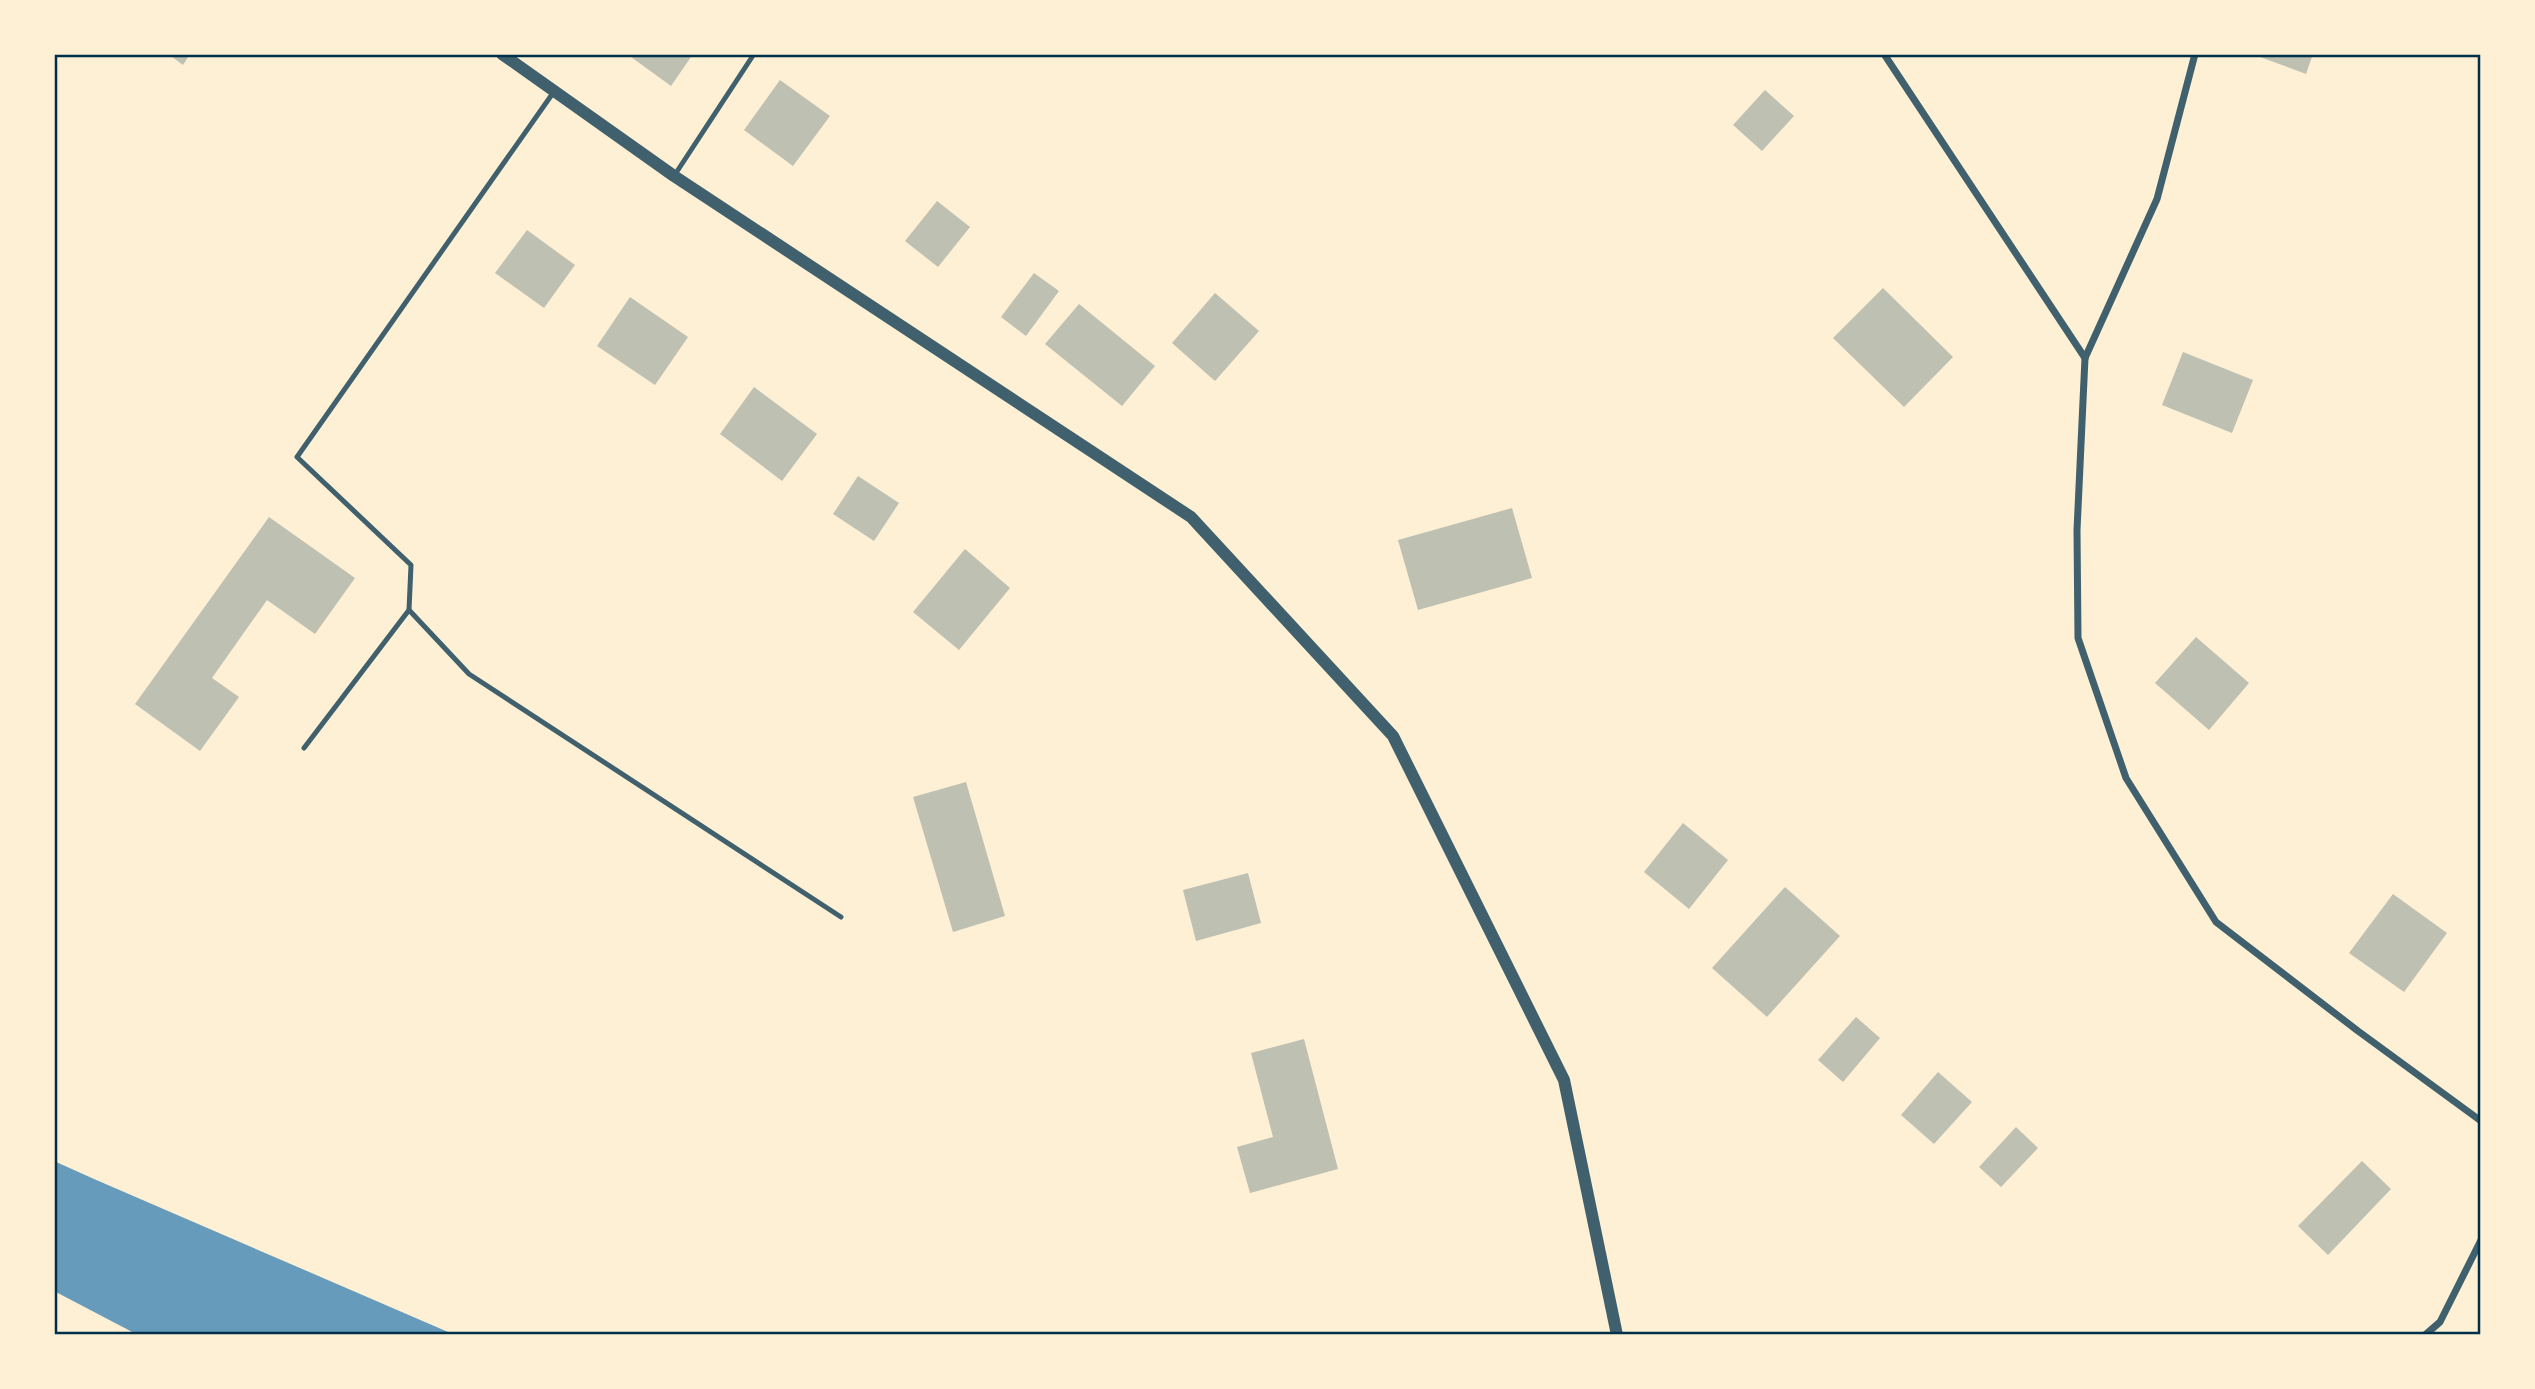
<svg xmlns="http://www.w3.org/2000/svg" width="2535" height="1389" viewBox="0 0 2535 1389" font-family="Commissioner,sans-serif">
	<rect width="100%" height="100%" fill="#fdf0d5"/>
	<path fill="#669bbc" d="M54,1161L94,1179L455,1335H138L54,1291Z"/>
	<g fill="#bec0b2">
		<path d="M168,54H190L183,65Z"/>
		<path d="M627,54H693L671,86Z"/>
		<path d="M2252,54H2313L2306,74Z"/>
		<path d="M780,80L830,116L793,166L744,130Z"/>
		<path d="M1765,90L1794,116L1762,151L1733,125Z"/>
		<path d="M937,201L970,227L938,267L905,241Z"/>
		<path d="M527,230L575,265L544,308L495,273Z"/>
		<path d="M1034,273L1059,291L1026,336L1001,317Z"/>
		<path d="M1883,288L1953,357L1904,407L1833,338Z"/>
		<path d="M1215,293L1259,331L1215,381L1172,343Z"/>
		<path d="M630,297L688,337L655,385L597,346Z"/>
		<path d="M1079,304L1155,366L1122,406L1045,344Z"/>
		<path d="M2183,352L2253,380L2232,433L2162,405Z"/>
		<path d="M754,387L817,434L782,481L720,434Z"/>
		<path d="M858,476L899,503L874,541L833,514Z"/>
		<path d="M1512,508L1532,578L1418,610L1398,540Z"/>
		<path d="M269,517L355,578L315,634L267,600L212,678L239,697L200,751L135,704Z"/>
		<path d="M965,549L1010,588L959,650L913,612Z"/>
		<path d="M2196,637L2249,683L2209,730L2155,683Z"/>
		<path d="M966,782L1005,916L953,932L913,797Z"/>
		<path d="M1683,823L1728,860L1689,909L1644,872Z"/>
		<path d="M1248,873L1261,923L1196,941L1183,890Z"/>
		<path d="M1785,887L1840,936L1767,1017L1712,968Z"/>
		<path d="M2393,894L2447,933L2404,992L2349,953Z"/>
		<path d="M1856,1017L1880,1038L1843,1082L1818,1060Z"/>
		<path d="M1304,1039L1338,1169L1250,1193L1237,1147L1273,1137L1251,1053Z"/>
		<path d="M1938,1072L1972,1102L1934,1144L1901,1115Z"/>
		<path d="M2016,1127L2038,1148L2001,1187L1979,1167Z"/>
		<path d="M2362,1161L2391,1189L2328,1255L2298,1226Z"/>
	</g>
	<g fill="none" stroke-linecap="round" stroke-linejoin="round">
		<g stroke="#3f606c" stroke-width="5">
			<path d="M674,176L754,54"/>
			<path d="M409,610L469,674L841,917"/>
			<path d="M304,748L409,610L411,565L297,457L553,93"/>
		</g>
		<g stroke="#3f606c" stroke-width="7">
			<path d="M1884,54L2085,358"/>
			<path d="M2195,54L2157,199L2085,358L2077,530L2078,638L2126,778L2216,922L2358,1031L2481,1121"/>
			<path d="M2425,1335L2440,1322L2481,1240"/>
		</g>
		<path stroke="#3f606c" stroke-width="12" d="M502,54L674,176L1191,517L1393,736L1564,1080L1617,1335"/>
	</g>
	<rect width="2535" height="1389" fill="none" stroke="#fdf0d5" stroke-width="112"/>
	<rect x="56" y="56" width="2423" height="1277" fill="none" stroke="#003049" stroke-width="2.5"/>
</svg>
